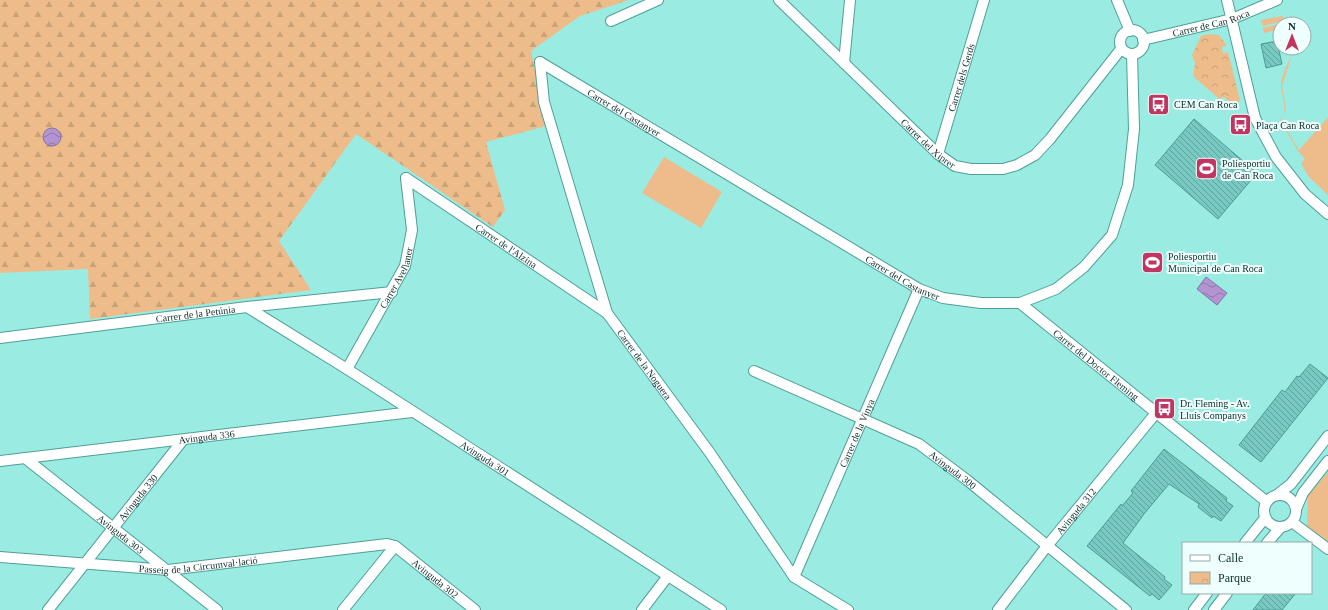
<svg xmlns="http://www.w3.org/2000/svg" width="1328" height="610" viewBox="0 0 1328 610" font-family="'Times New Roman',serif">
	<defs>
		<pattern id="forest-firs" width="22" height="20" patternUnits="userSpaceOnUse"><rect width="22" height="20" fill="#edbc8a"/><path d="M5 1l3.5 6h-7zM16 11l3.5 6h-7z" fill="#caa277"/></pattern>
		<pattern id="park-crowns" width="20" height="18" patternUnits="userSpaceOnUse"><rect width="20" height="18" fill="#edbc8a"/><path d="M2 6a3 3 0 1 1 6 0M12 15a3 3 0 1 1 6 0" fill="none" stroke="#caa277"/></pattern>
		<pattern id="water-waves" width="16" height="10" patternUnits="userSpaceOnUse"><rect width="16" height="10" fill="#b393d2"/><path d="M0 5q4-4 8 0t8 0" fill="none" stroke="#9078ab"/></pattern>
		<pattern id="building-back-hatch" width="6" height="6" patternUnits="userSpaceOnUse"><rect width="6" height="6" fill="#78c9c1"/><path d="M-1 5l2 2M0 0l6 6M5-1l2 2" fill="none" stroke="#61a49d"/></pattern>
	</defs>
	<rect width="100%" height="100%" fill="#9aece3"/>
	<path fill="url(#forest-firs)" d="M0,0H629L580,16L531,51L546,126L486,142L505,210L493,227L356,134L279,241L311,290L90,319L88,269L0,273Z"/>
	<path fill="url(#park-crowns)" d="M1208,34L1219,35L1227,46L1222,47L1223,54L1228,52L1240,100L1238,103L1232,104L1224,97L1219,99L1193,76L1195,63L1192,55L1201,36Z"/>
	<g fill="#edbc8a">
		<path d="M1283,16L1284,21L1263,26L1261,20Z"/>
		<path d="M1284,23L1280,24V29L1264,33L1263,28Z"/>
		<path d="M1297,48L1292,55L1282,86L1286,108L1281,120L1299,150L1328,117V195L1308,176L1301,163L1305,159L1298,151L1280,120C1289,108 1282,100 1281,86C1281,75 1290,57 1297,48Z"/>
		<path d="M664,157L722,192L701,228L642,193Z"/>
		<path d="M1328,472V542L1307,526L1308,496Z"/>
	</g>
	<g fill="url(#water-waves)" stroke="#8175a0">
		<circle cx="52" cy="137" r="9"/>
		<path d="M1206,277L1227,293L1217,305L1197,289Z"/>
	</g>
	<g fill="url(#building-back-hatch)" stroke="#4a9c94">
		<path d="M1277,41L1282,64L1266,68L1261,44Z"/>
		<path d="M1194,119L1257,173L1218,219L1155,165Z"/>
		<path d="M1310,364L1328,378L1261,462L1239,445L1282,390L1285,392L1297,376L1299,377Z"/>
		<path d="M1164,449L1227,498L1226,501L1233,506L1221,521L1213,516L1212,518L1198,507L1199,504L1169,484L1144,514L1123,543L1165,577L1164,579L1172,585L1159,600L1152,594L1150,596L1087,546L1121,504L1122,506L1133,493L1131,491Z"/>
		<path d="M1266,593H1296L1282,610H1253Z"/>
	</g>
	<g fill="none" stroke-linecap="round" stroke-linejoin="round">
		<defs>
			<g id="street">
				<path id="s1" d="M779,0L938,154L955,166L971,169H1003L1017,165L1035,155L1050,139L1121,49"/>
				<path d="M1117,0L1130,31"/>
				<path d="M1227,0L1255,118L1276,157L1305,194L1328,214"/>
				<path d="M611,21L658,0"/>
				<circle cx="1132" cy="42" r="12"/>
				<path id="s2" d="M1143,40L1232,19L1277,0"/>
				<path id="s3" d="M540,62L919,289L943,298L981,303H1020L1056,289L1084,267L1112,235L1128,185L1134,129L1132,54"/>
				<path id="s4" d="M540,62L544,102L607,313L710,453L794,577L848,610"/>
				<path d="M844,63L850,0"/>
				<path id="s5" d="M938,154L984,0"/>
				<path id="s6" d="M406,178L607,313"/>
				<path id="s7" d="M1020,303L1267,502"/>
				<path id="s8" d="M247,307L347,369L721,610"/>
				<path id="s9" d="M0,338L247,307L392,292"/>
				<path id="s10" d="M347,369L405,266L412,230L406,178"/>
				<path id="s11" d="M754,371L919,444L967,480L1126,610"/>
				<path id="s12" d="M25,458L217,610"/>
				<path id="s13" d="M0,461L412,412"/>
				<circle cx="1280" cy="511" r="16"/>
				<path d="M1277,495L1291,484L1328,436"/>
				<path d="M1296,509L1303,493L1328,461"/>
				<path d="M1292,522L1328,549"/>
				<path d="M1245,543L1265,518"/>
				<path d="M1267,543L1280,528"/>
				<path id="s14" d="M0,557L168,570L387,544L395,546L475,610"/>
				<path id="s15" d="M794,577L919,289"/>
				<path id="s16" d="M48,610L183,440"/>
				<path d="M343,610L395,546"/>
				<path d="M642,610L668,576"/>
				<path id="s17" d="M998,610L1047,546L1156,413"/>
				<path d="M1194,610L1207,593"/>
				<path d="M1214,610L1227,593"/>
			</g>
		</defs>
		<use href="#street" stroke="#4e9f97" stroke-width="12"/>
		<use href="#street" stroke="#fff" stroke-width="10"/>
	</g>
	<defs>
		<symbol id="bus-square" viewBox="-11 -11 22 22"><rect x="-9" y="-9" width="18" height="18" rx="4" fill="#c33561" stroke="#effffd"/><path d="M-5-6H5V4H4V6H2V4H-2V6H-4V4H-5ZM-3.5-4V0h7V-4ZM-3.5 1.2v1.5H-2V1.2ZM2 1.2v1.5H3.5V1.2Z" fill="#fff"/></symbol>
		<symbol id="stadium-square" viewBox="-11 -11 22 22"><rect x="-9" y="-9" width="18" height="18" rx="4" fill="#c33561" stroke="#effffd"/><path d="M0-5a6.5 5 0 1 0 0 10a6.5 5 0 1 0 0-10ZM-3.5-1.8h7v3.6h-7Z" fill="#fff"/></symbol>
	</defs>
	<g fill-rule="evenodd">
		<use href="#bus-square" x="1146" y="92" width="25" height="25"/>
		<use href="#bus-square" x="1228" y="112" width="25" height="25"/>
		<use href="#stadium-square" x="1194" y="156" width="25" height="25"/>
		<use href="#stadium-square" x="1140" y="250" width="25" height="25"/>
		<use href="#bus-square" x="1152" y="396" width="25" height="25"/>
	</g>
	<g text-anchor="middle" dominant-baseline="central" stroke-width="4" stroke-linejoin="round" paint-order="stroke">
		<g font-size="10" fill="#0b2e2b" stroke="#effffd">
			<text stroke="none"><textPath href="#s2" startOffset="70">Carrer de Can Roca</textPath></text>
			<text stroke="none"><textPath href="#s5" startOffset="80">Carrer dels Gerds</textPath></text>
			<text stroke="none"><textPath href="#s3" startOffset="98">Carrer del Castanyer</textPath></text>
			<text stroke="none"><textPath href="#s1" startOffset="207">Carrer del Xiprer</textPath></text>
			<text stroke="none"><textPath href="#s6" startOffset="121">Carrer de l'Alzina</textPath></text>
			<text stroke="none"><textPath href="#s3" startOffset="422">Carrer del Castanyer</textPath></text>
			<text stroke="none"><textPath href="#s10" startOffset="104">Carrer Avellaner</textPath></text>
			<text stroke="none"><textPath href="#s9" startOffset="197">Carrer de la Petúnia</textPath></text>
			<text stroke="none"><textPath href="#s4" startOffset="324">Carrer de la Noguera</textPath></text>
			<text stroke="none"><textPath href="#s7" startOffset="98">Carrer del Doctor Fleming</textPath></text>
			<text stroke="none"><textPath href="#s15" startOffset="157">Carrer de la Vinya</textPath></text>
			<text stroke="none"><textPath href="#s13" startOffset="208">Avinguda 336</textPath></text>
			<text stroke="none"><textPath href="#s8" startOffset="282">Avinguda 301</textPath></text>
			<text stroke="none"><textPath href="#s11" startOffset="223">Avinguda 300</textPath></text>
			<text stroke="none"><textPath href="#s16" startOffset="144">Avinguda 330</textPath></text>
			<text stroke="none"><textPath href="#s17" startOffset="126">Avinguda 312</textPath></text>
			<text stroke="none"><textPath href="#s12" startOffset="122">Avinguda 303</textPath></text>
			<text stroke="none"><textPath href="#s14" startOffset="199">Passeig de la Circumval·lació</textPath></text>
			<text stroke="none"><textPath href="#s14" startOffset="449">Avinguda 302</textPath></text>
		</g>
		<g font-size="10" fill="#0b2e2b" stroke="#effffd" text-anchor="start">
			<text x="1174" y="104">CEM Can Roca</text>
			<text x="1256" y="125">Plaça Can Roca</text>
			<text x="1222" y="163">Poliesportiu<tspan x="1222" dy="12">de Can Roca</tspan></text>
			<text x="1168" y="256">Poliesportiu<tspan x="1168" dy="12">Municipal de Can Roca</tspan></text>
			<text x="1180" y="403">Dr. Fleming - Av.<tspan x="1180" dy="12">Lluís Companys</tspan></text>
		</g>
	</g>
	<rect x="1182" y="542" width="130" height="52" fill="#effffd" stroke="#94aba9"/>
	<rect x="1190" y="555" width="20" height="6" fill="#ffffff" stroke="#94aba9"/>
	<text x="1218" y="562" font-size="12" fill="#0b2e2b">Calle</text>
	<rect x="1190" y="572" width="20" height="12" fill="url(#park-crowns)" stroke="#94aba9"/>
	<text x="1218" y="582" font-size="12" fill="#0b2e2b">Parque</text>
	<g transform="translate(1292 36)"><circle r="19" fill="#effffd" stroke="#94aba9"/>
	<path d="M0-3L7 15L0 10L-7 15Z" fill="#c33561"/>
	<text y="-6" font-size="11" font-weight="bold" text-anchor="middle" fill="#0b2e2b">N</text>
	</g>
</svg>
